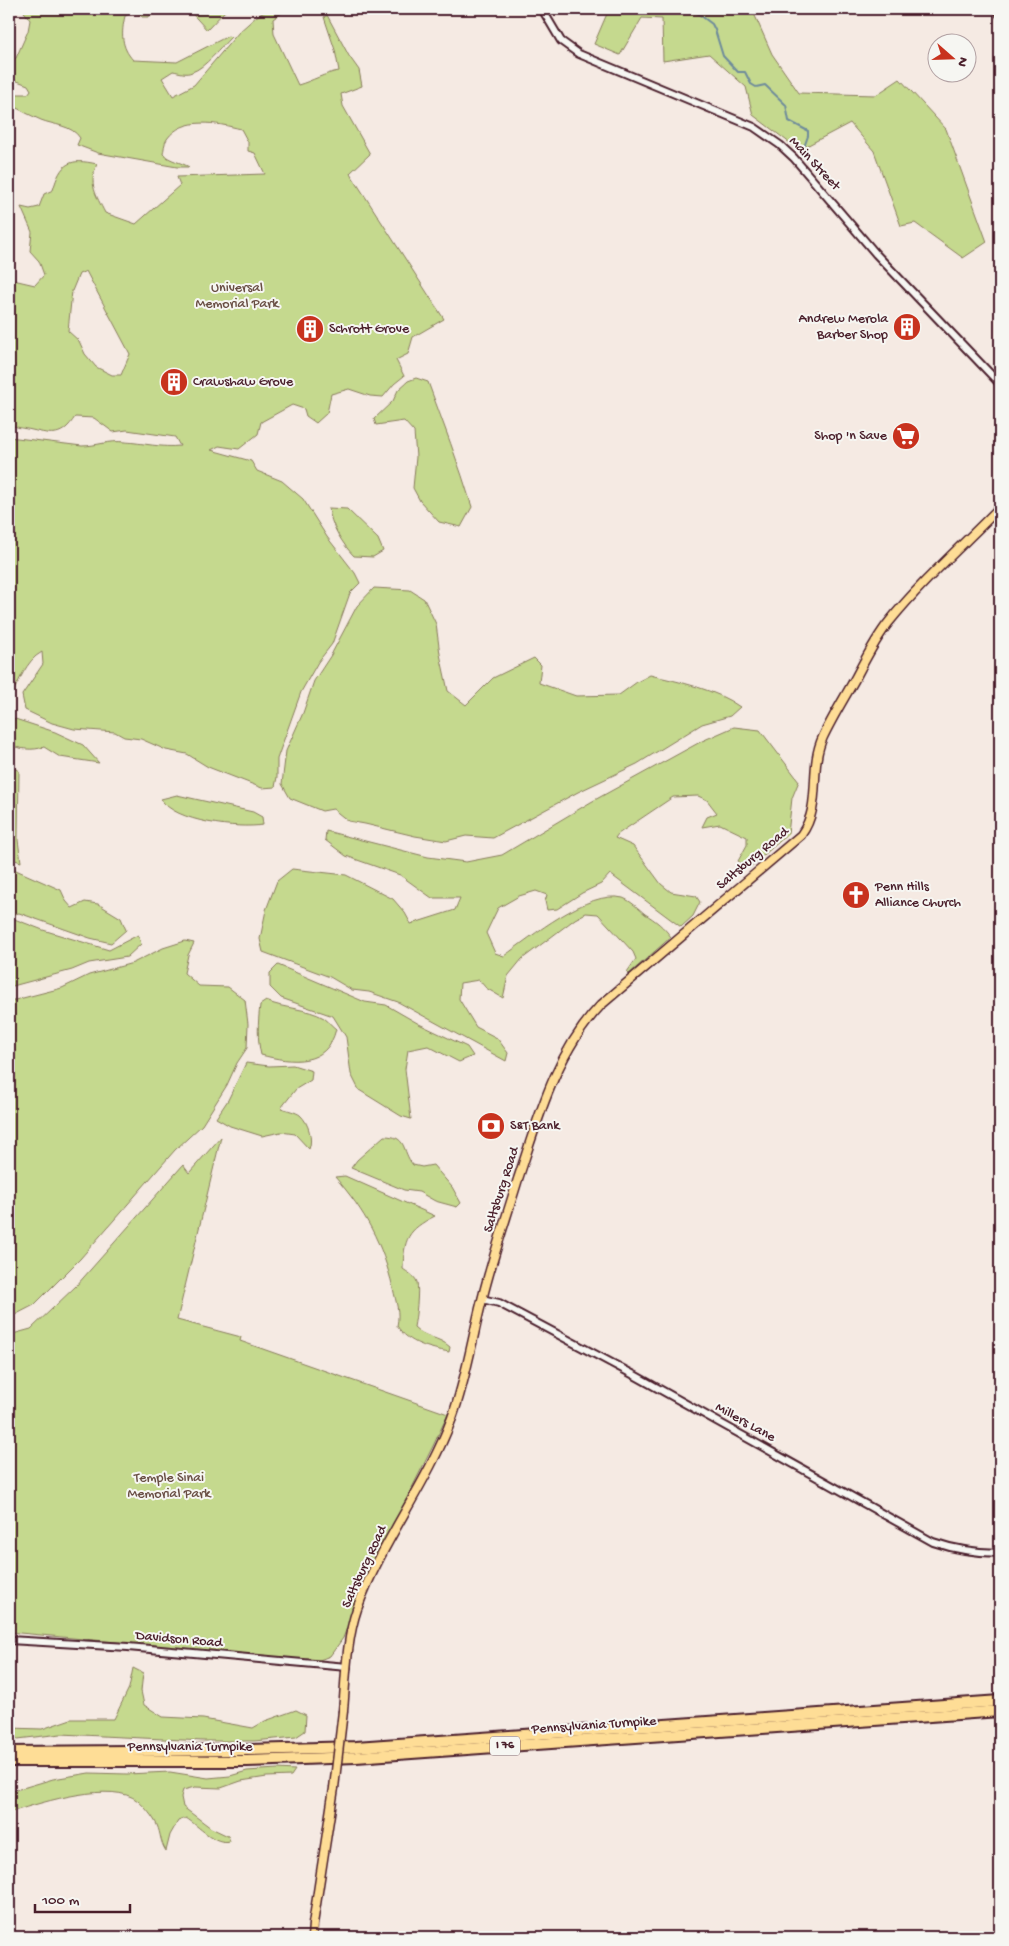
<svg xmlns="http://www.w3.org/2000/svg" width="1009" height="1946" viewBox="0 0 1009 1946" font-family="'Gochi Hand',sans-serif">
	<rect width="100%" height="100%" fill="#f5eae3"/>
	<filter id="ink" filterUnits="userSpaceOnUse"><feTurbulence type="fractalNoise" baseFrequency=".02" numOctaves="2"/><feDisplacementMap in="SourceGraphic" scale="10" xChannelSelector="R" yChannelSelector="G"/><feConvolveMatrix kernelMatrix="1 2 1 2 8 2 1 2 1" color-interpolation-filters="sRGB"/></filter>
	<g filter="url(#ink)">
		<g fill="#c5d98e" stroke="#887c5c" fill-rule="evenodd">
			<path d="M22,9H153L155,13L148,17H142L138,12H133L125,16C121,33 121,47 133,60L177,62L228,36L231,37C221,47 205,68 192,72C186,75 179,72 173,71L162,78L173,96L194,85L239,32L257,16L270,9H284L283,12L273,19L274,34L298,85C312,81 325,73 339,71L335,50L324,17L327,15L349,56L359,70L362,86L341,94L343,106L370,154L350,173L444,319L413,337L408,354L396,360L404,376L394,384L383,397L370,396L349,389L331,394L327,413L316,423L306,416L304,409L292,405L261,422L258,434L239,449L219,446L211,450L251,461L257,471L282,481L303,499L327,537L355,573L360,583L350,593L332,644L318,662L301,692L277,759V777L275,787L262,788L208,767L187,754L166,750L141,739L124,737L115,732L74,729L52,723L25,710L22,695L43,664L42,652C25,661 20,683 9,697V437L82,446C97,446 109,440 125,442C143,443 162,448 180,446L175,437L127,430L113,432L94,418L75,417C62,437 53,435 32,430C23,428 17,428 9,424V279L35,285L44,275L39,261L30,251L32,232L21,207L30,209L39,207L44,194L53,190C61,162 70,158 97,164C88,184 96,195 105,213L136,224L180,185L177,177L265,174L255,153L248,151V142L241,129C217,123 183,116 167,139C164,143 164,150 163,154C170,161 181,162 189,167H177L98,153L77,145L80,138C72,125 53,125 41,120C30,115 19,110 9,103L11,94H28L31,90L28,85L9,78V62L16,58L28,31L30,20ZM86,271L130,354L121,375H112L96,367L85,354L79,341L68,331L72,291L79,274Z"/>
			<path d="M188,9H230L226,10L207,30Z"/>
			<path d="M609,9H752L772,54L799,93L876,95L900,79L946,129L987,242L963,258L915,223L901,226L874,151L850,123L799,150L753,115L746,87L709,54L663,61L662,19L642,18L620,55L594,44Z"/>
			<path d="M416,378L428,382C443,423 459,464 472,507L461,527L439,522L420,501L413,488L416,457L414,432L404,421L376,425L374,419L393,401L398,390L408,381Z"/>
			<path d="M329,508L347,509L378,539L383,551L373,557L354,556C343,545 330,524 329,508Z"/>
			<path d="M374,588L410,590L424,599L436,624L440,654L448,691L466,705L493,678L534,658L541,665L539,683L576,696L619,695L637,682L650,675C680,682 715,689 740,707L730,716L702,724L637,764L578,792L493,838L466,836L446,841L415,836L365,824L348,821L333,809L322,811L290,798L282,784L286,751L303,713L314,681L331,655L357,606Z"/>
			<path d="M9,717L55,732L83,745L99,763L60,757L44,747C32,751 21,749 9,745Z"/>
			<path d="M734,727L760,730L799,781L792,798L788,834L749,868L738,861L747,845V837L720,824L702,827L707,817L717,813L707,800L698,796L673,797L618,834L615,838L633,846L661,884L671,892L696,896L700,902L693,916L681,927L610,874L601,884L582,893L557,909L547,910L545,901L547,895L536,891L519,896L498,908L486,933L495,953L504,956C531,937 588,889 623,898C631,901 639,909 645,914C655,920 664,927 671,937L629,974L627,972L636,959L633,952L598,914L586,913L575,919L522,959L508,976L503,998L486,988L479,980L460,983L459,999L476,1027L497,1038L508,1053L506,1061L398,1002L369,992L352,990L330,977L263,952L260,939L266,910L277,881L292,869L346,875L393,899L405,913L411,924L455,910L460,898H432L400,875L346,856L325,840L326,831L428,857L466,862L502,855L591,802L702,741Z"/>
			<path d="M9,765L19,771L18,840L21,862L9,858Z"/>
			<path d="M177,795L253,812L262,817L263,825C239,829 174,822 161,799Z"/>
			<path d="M9,867L61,890L66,901L72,908L85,902L98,904L121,918L126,930L111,943L90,938L19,913L9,915Z"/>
			<path d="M9,917L43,930L109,950L138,935L141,944L127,957L89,963L72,970L9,987Z"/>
			<path d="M185,941L194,943L188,955L184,973L199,986L228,987L245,1000L248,1024L247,1048L237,1063L227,1085L202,1125L175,1150L80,1259L34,1305L9,1318V1000H15L62,988L89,975L133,963L163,948Z"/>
			<path d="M278,965L365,1002L386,1005L419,1024L467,1047L473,1056L459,1062L428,1046L408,1050L405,1069L411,1119L401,1116L359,1090L351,1074L346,1037L333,1016L281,998L270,987V973Z"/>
			<path d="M266,1001C284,1009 307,1008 324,1018C328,1021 332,1026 336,1029C327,1067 292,1063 261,1055C257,1038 258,1023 260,1005Z"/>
			<path d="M246,1063L269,1066L293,1065L312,1071L311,1080L296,1089L281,1108C287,1110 296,1112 300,1115C309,1123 313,1140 309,1149L295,1134L281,1132L262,1136L230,1126L216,1118L228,1100Z"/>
			<path d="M384,1136C408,1136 401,1150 413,1165L422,1167L433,1165L452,1187L461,1203L457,1207L435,1201L419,1192L404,1190L351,1168L357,1160Z"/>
			<path d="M221,1137L177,1320L241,1337L240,1341L448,1414L433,1446L366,1579L343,1638L330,1656L317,1661L9,1632V1335L31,1329L76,1286L183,1165L189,1173Z"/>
			<path d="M345,1176L435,1216C407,1230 404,1239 403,1269C407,1272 415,1276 417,1282C419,1292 416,1317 414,1327C426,1339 438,1336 450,1347L449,1352C429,1348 409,1344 397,1326C400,1311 396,1303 393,1288C382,1243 366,1212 335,1177Z"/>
			<path d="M133,1668L143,1673L141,1691L144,1705L163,1717L203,1719L253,1728L265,1721L296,1710L306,1715L305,1731L296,1737L254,1741H204L61,1734L9,1740V1728L42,1729L71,1719H114L129,1688Z"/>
			<path d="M277,1769L295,1770L291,1776L267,1777L241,1781L221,1788L195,1787L183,1790L181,1797L183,1807L211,1828L228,1836L230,1841C214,1845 199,1826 186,1818L178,1821L170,1835L166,1851C160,1842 161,1834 157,1825C154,1818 144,1806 138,1801C113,1780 43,1802 14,1811L9,1810V1792L53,1779L89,1773L127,1774L170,1772L208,1778L230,1776L247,1771Z"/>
		</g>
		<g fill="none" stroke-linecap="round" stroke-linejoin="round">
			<path stroke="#6e8b9b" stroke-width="2" d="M692,9L712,24L715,30L723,56L738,72H745L751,84L756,87L765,85L786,105L789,121L808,131V136L803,150"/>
			<defs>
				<g id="minor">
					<path d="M542,9L561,41L579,54L754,127L780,145L794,158L876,254L1000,384"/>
					<path d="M482,1299L499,1303L636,1376L933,1542C956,1550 976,1553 1000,1553"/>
					<path d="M9,1640L128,1647L347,1667"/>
				</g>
				<g id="major">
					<path d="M998,9L1000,14"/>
					<path d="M343,1711C346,1678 346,1641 357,1609C381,1542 427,1485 452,1418C466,1380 472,1339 482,1300C492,1259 506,1219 518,1179C538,1119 556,1052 601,1005L801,835C823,805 808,769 823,737C833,716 845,697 856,677C866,658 876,638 889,622C922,581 963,545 1000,507"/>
					<path d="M312,1937L313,1924L334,1788"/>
				</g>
				<g id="highway">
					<path d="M9,1752L249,1750L356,1747L1000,1701"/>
					<path d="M9,1761H247L356,1757L1000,1711"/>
				</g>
			</defs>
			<use href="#minor" stroke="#4a1f2b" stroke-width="10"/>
			<use href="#major" stroke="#4a1f2b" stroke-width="11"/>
			<use href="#highway" stroke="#4a1f2b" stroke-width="14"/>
			<use href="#minor" stroke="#f6f6f2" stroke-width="6"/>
			<use href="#major" stroke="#fedd96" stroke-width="8"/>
			<use href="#highway" stroke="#fedd96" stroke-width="10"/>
			<defs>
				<path id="major-bridge" d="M334,1788L343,1711"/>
			</defs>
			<use href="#major-bridge" stroke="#4a1f2b" stroke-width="11" stroke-linecap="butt"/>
			<use href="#major-bridge" stroke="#fedd96" stroke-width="8"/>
		</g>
	</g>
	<defs>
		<symbol id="building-disc" viewBox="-11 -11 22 22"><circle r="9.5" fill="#c8321e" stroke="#f6f6f2"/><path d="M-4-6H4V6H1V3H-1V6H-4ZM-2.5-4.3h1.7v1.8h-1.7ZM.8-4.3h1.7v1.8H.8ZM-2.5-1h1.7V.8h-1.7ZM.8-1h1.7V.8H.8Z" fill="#fff"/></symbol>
		<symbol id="supermarket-disc" viewBox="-11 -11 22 22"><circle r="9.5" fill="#c8321e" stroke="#f6f6f2"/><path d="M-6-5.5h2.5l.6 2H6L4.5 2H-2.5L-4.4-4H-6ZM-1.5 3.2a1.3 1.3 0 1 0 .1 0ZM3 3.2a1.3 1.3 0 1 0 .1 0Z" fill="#fff"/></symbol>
		<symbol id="church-disc" viewBox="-11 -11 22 22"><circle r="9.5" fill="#c8321e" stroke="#f6f6f2"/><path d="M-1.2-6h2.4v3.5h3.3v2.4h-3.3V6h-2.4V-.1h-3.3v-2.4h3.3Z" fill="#fff"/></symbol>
		<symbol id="bank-disc" viewBox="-11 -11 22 22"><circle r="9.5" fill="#c8321e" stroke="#f6f6f2"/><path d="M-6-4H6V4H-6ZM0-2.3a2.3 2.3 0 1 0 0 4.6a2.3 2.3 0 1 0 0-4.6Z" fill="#fff"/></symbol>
	</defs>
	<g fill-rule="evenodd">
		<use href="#building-disc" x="891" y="311" width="32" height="32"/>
		<use href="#building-disc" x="294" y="313" width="32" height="32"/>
		<use href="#building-disc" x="158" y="366" width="32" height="32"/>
		<use href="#supermarket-disc" x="890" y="420" width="32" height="32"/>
		<use href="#church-disc" x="840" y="879" width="32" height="32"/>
		<use href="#bank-disc" x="475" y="1110" width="32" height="32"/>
	</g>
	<g text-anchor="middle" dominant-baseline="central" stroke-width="4" stroke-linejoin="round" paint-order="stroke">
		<rect fill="#f6f6f2" stroke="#7e6067" stroke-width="1" x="490" y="1736.5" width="30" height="19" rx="4"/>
		<g font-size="12" font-weight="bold" fill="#4a1f2b">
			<text x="505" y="1746">I 76</text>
		</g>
		<g font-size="14" fill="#4a1f2b" stroke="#f6f6f2">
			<text transform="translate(814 164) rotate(47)">Main Street</text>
			<text transform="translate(753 859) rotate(-40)">Saltsburg Road</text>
			<text transform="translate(502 1190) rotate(-72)">Saltsburg Road</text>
			<text transform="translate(745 1423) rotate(29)">Millers Lane</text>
			<text transform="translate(365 1567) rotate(-65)">Saltsburg Road</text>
			<text transform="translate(179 1640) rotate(5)">Davidson Road</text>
			<text transform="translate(594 1726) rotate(-4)">Pennsylvania Turnpike</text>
			<text x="190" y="1747">Pennsylvania Turnpike</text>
		</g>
		<g font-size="14" fill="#694e44" stroke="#f6f6f2">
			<text x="237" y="288">Universal<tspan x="237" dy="16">Memorial Park</tspan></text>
			<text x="169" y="1478">Temple Sinai<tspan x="169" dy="16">Memorial Park</tspan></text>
		</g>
		<g font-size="14" fill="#4a1f2b" stroke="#f6f6f2" text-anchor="start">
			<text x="888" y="319" text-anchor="end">Andrew Merola<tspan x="888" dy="16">Barber Shop</tspan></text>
			<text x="329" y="329">Schrott Grove</text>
			<text x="193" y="382">Crawshaw Grove</text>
			<text x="887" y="436" text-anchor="end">Shop 'n Save</text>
			<text x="875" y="887">Penn Hills<tspan x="875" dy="16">Alliance Church</tspan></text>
			<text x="510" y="1126">S&amp;T Bank</text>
		</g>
	</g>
	<rect width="1009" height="1946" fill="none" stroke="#f6f6f2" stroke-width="30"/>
	<rect x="15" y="15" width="979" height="1916" fill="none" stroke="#4a1f2b" stroke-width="2" filter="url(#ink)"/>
	<g transform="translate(952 58) rotate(110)"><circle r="24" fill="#f6f6f2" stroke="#b1a0a2"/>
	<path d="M0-4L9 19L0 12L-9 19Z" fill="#c8321e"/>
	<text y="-8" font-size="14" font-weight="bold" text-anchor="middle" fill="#4a1f2b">N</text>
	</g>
	<path d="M35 1904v8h95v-8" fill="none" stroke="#4a1f2b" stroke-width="2.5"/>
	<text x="42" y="1904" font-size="15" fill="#4a1f2b" stroke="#f6f6f2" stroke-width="4" paint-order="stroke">100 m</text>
</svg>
